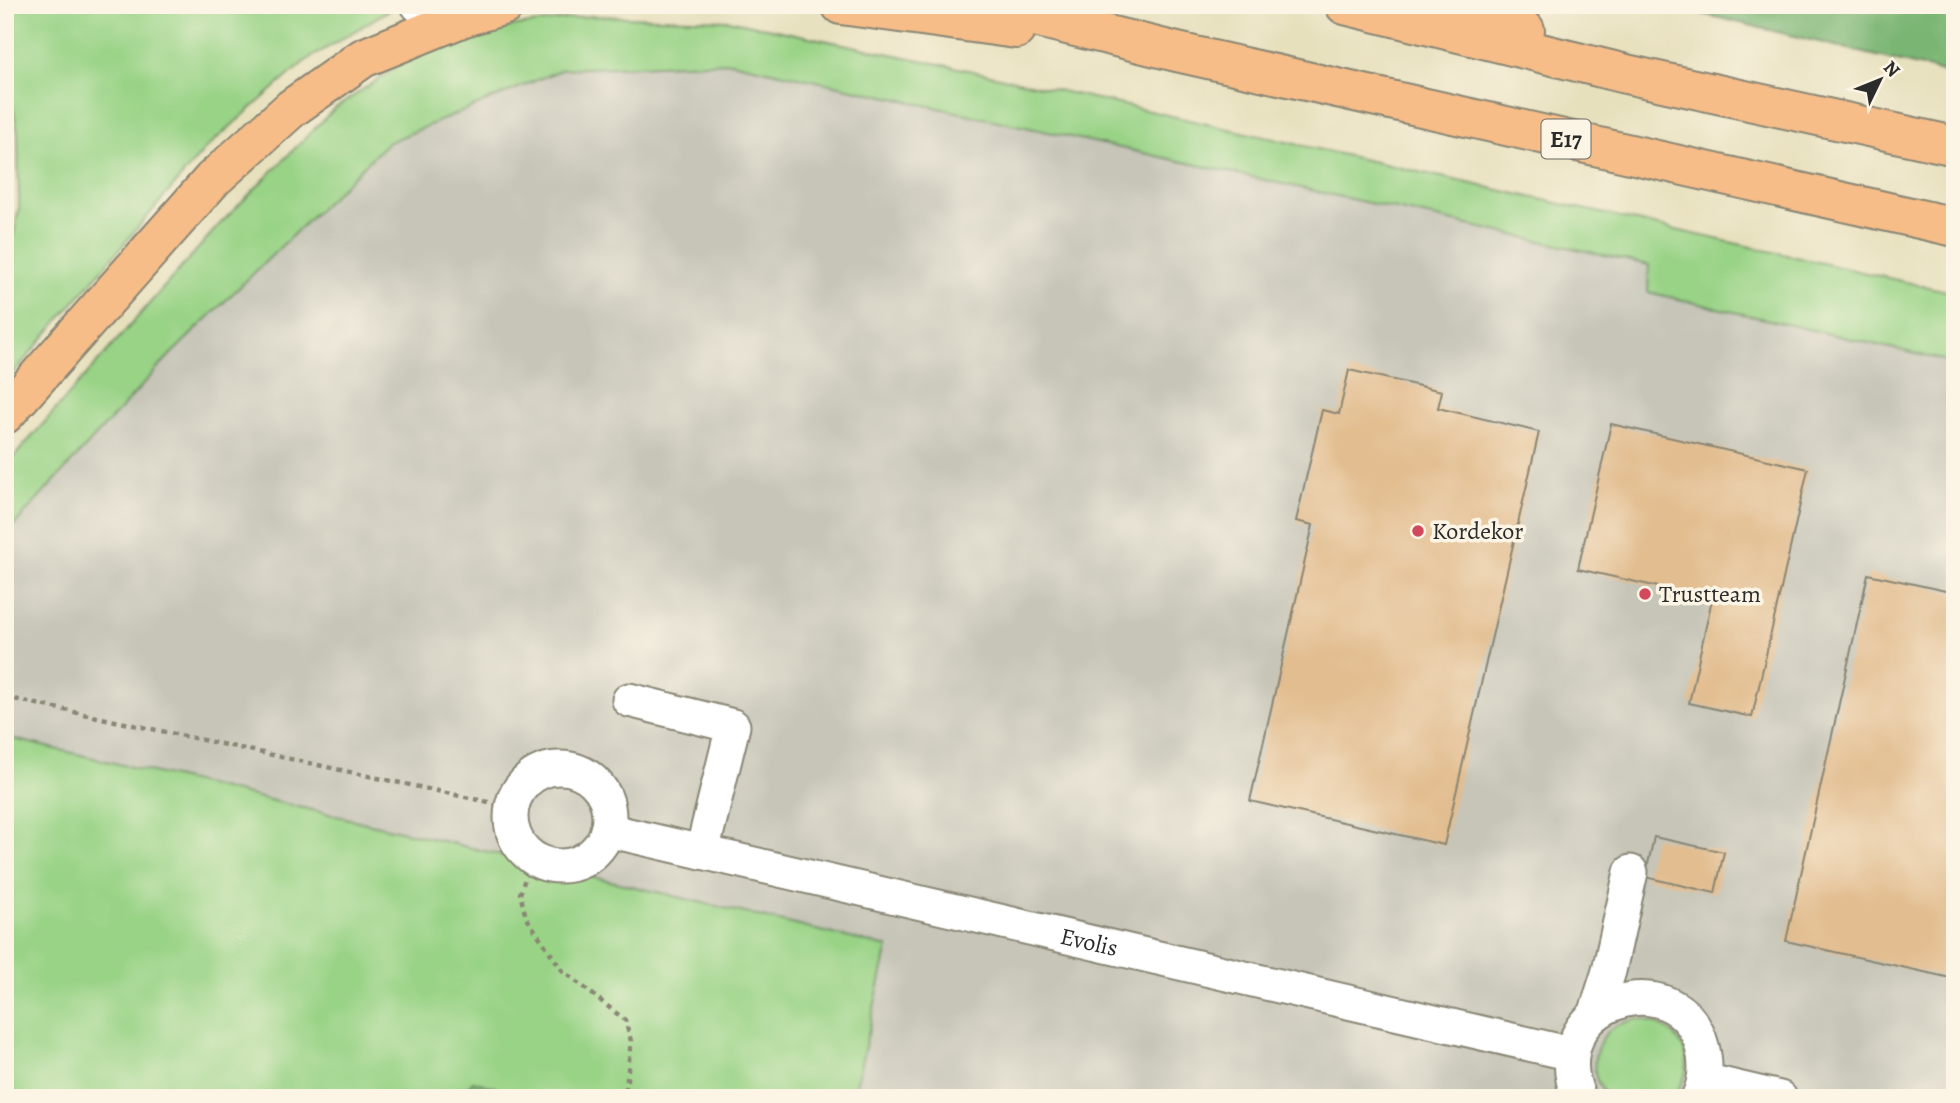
<svg xmlns="http://www.w3.org/2000/svg" width="1960" height="1103" viewBox="0 0 1960 1103" font-family="Alegreya,serif">
	<rect width="100%" height="100%" fill="#fcf5e5"/>
	<filter id="ink" filterUnits="userSpaceOnUse"><feTurbulence type="fractalNoise" baseFrequency=".0143" numOctaves="2"/><feDisplacementMap in="SourceGraphic" scale="14" xChannelSelector="R" yChannelSelector="G"/><feConvolveMatrix kernelMatrix="1 2 1 2 8 2 1 2 1" color-interpolation-filters="sRGB"/></filter>
	<filter id="wash" filterUnits="userSpaceOnUse"><feTurbulence type="fractalNoise" baseFrequency=".00686" numOctaves="4" result="noise"/><feDisplacementMap in="SourceGraphic" scale="28" xChannelSelector="R" yChannelSelector="G"/><feGaussianBlur stdDeviation="1.57" result="paint"/><feColorMatrix in="noise" values="0 0 0 0 0 0 0 0 0 0 0 0 0 0 0 0 0 1.4 0 .05"/><feComposite in="paint" operator="in"/></filter>
	<g filter="url(#wash)">
		<rect width="100%" height="100%" fill="#e7e0bd"/>
		<path fill="#c6c5b8" d="M731,62L1649,265L1648,292L1955,361V1098H853L888,947L5,737V535L170,355L387,143L563,69Z"/>
		<g fill="#99d386" stroke="#627f58" stroke-width="2">
			<path d="M5,5H366L389,10L304,62L206,148L5,383V279L19,208L18,133L5,67Z"/>
			<path d="M591,16L728,20L968,70L1955,293V363L1648,292L1649,265L731,62L563,69L387,143L170,355L5,535V467L218,226L334,109L425,48L501,28Z"/>
			<path d="M5,737L888,947L853,1098H5Z"/>
			<path d="M1636,1019C1680,1023 1704,1062 1672,1098H1609C1587,1078 1591,1042 1615,1026C1621,1023 1630,1021 1636,1019Z"/>
		</g>
		<g fill="#7ab573" stroke="#52704f" stroke-width="2">
			<path d="M1666,5H1955V75Z"/>
			<path d="M473,1081L507,1091L509,1098H458Z"/>
		</g>
		<g id="blocks">
			<g fill="#e2bd90">
				<path d="M1349,370L1442,391L1438,408L1539,432L1444,845L1250,801L1313,525L1296,521L1322,410L1339,414Z"/>
				<path d="M1611,424L1808,469L1752,717L1689,703L1712,599L1578,569Z"/>
				<path d="M1868,574L1955,593V979L1786,941Z"/>
				<path d="M1654,837L1724,852L1715,893L1645,877Z"/>
			</g>
		</g>
	</g>
	<g filter="url(#ink)">
		<use href="#blocks" fill-opacity="0" stroke="#898674" stroke-width="2"/>
		<g fill="none" stroke-linecap="round" stroke-linejoin="round">
			<defs>
				<g id="minor">
					<path d="M418,5L464,17"/>
					<path d="M629,700L733,726L702,852"/>
					<circle cx="560" cy="817" r="49"/>
					<path id="s1" d="M607,830L1572,1054"/>
					<path d="M1596,1012L1609,971L1631,872"/>
					<path d="M1704,1080L1780,1098"/>
					<path d="M1579,1098C1538,1002 1678,958 1702,1046C1707,1064 1706,1081 1698,1098"/>
				</g>
				<g id="highway">
					<path d="M841,5L1016,29"/>
					<path d="M986,5L1177,52L1955,227"/>
					<path d="M1345,5L1626,74L1955,146"/>
					<path d="M1466,5L1525,30"/>
					<path d="M5,414L213,179L292,108L363,58L464,17L505,5"/>
				</g>
			</defs>
			<use href="#minor" stroke="#898674" stroke-width="37"/>
			<use href="#highway" stroke="#898674" stroke-width="42"/>
			<g stroke="#898674" stroke-width="4.5" stroke-dasharray="5 5" stroke-linecap="butt">
				<path d="M5,697L511,807"/>
				<path d="M549,866L526,875L520,894L526,917L562,970L625,1020L631,1041L625,1098"/>
			</g>
			<use href="#minor" stroke="#fff" stroke-width="33"/>
			<use href="#highway" stroke="#f7bd88" stroke-width="38"/>
		</g>
	</g>
	<g fill="#d1495b" stroke="#fcf5e5" stroke-width="2.5">
		<circle cx="1418" cy="531" r="7"/>
		<circle cx="1645" cy="594" r="7"/>
	</g>
	<g text-anchor="middle" dominant-baseline="central" stroke-width="7" stroke-linejoin="round" paint-order="stroke">
		<rect fill="#fcf5e5" stroke="#6a6863" stroke-width="2" x="1541.5" y="119.5" width="49" height="39" rx="5"/>
		<g font-size="23" font-weight="bold" fill="#2b2b2b">
			<text x="1566" y="139">E17</text>
		</g>
		<g font-size="24" fill="#2b2b2b" stroke="#fcf5e5" text-anchor="start">
			<text x="1432" y="531">Kordekor</text>
			<text x="1659" y="594">Trustteam</text>
		</g>
		<g font-size="24" fill="#2b2b2b" stroke="#fcf5e5">
			<text stroke="none"><textPath href="#s1" startOffset="495">Evolis</textPath></text>
		</g>
	</g>
	<rect width="1960" height="1103" fill="none" stroke="#fcf5e5" stroke-width="28"/>
	<g transform="translate(1880 80) rotate(47)" stroke="#fcf5e5" stroke-width="5" paint-order="stroke">
	<path d="M0-5L12 26L0 18L-12 26Z" fill="#2b2b2b"/>
	<text y="-10" font-size="19" font-weight="bold" text-anchor="middle" fill="#2b2b2b">N</text>
	</g>
</svg>
